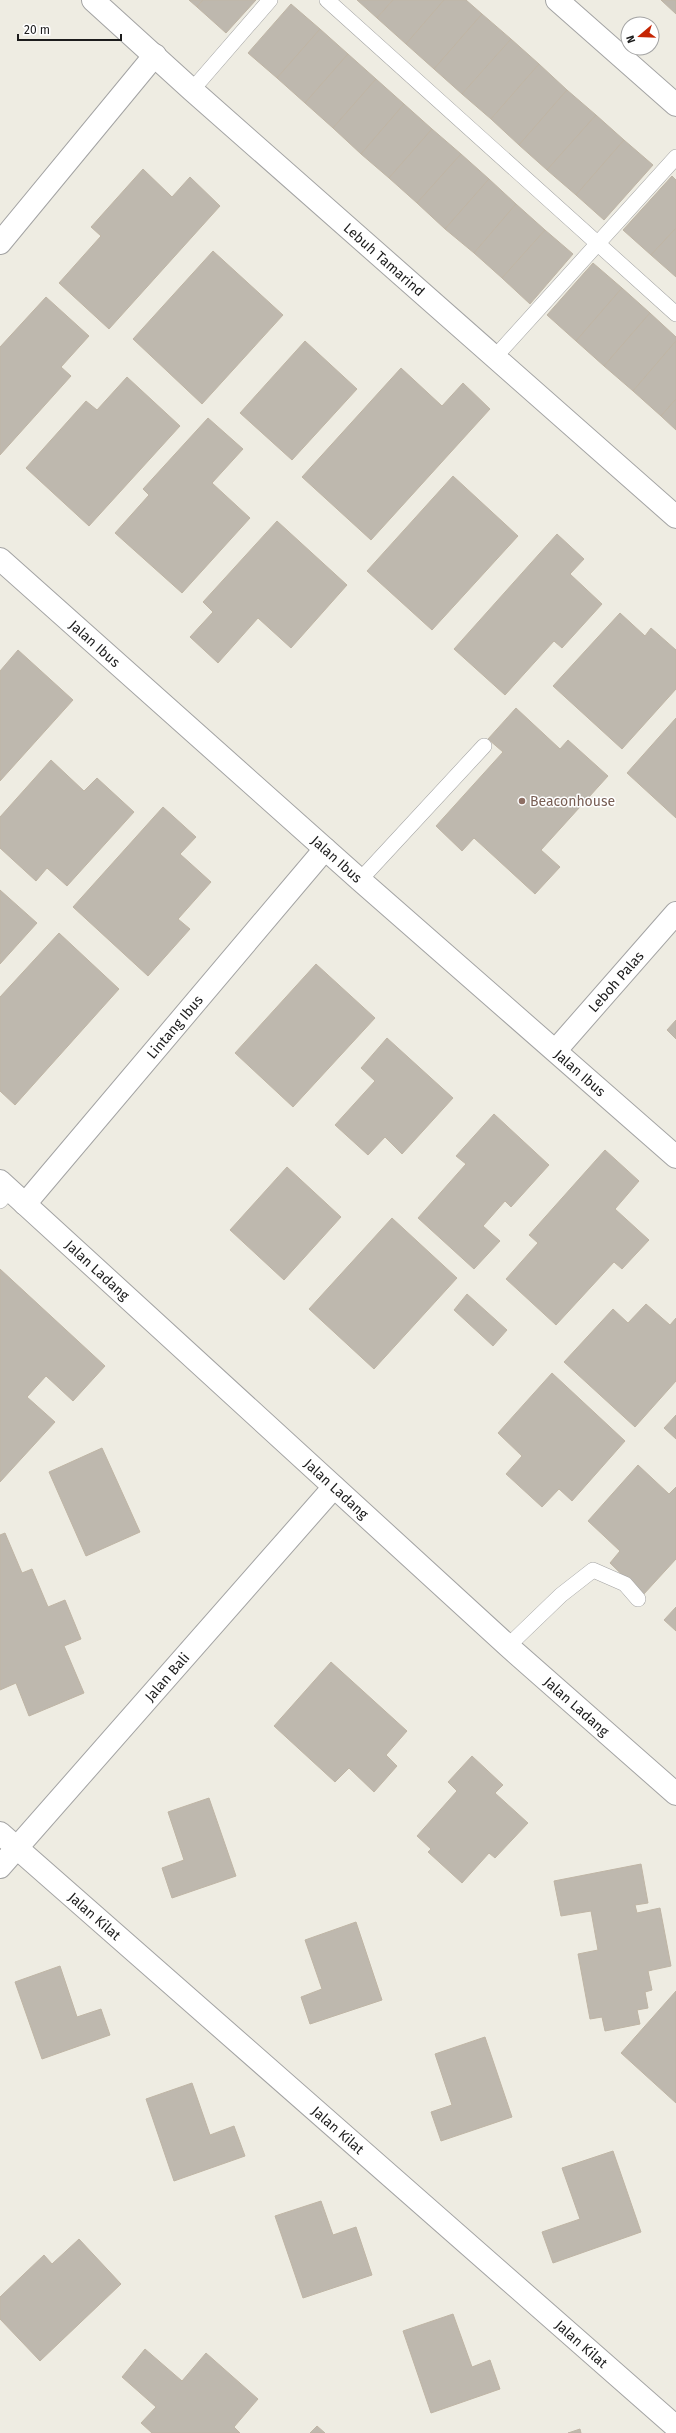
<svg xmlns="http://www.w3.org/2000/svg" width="676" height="2433" viewBox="0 0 676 2433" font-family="'Fira Sans',sans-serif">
	<rect width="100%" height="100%" fill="#eeece2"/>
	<g fill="#beb8ae" stroke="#bfb5a5">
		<path d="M189,0H203L197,7Z"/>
		<path d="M203,0H256L226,33L197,7Z"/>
		<path d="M357,0H393L377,18Z"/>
		<path d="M393,0H444L406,44L377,18Z"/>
		<path d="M444,0H466L482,14L434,69L406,44Z"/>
		<path d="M661,0H676V14Z"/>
		<path d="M291,4L320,29L277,78L248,53Z"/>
		<path d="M482,14L511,39L462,94L434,69Z"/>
		<path d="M320,29L348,54L305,103L277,78Z"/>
		<path d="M511,39L539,64L491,119L462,94Z"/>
		<path d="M348,54L376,79L333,128L305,103Z"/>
		<path d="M539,64L567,90L519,145L491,119Z"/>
		<path d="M376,79L404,104L361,154L333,128Z"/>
		<path d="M567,90L596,115L547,170L519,145Z"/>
		<path d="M404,104L432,129L389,178L361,154Z"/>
		<path d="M596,115L624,140L576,195L547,170Z"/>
		<path d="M432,129L461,154L417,203L389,178Z"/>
		<path d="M624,140L653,165L604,220L576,195Z"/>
		<path d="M461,154L489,179L445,229L417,203Z"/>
		<path d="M143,169L172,197L190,177L220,206L109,329L59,283L101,236L91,227Z"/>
		<path d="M672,176L676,180V228L651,255L623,230Z"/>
		<path d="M489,179L516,204L474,253L445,229Z"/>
		<path d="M516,204L545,230L502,278L474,253Z"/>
		<path d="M676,228V277L651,255Z"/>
		<path d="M545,230L573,254L530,304L502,278Z"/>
		<path d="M213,251L283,315L202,404L133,339Z"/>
		<path d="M593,263L622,288L576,341L547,315Z"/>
		<path d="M622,288L650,313L604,366L576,341Z"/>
		<path d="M46,297L89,336L61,367L71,376L0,455V347Z"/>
		<path d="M650,313L676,337V341L633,391L604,366Z"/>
		<path d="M305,341L357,389L292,460L240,413Z"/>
		<path d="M676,341V399L661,416L633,391Z"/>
		<path d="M401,368L442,406L463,383L490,409L371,540L302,477Z"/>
		<path d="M127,377L180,426L89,526L26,468L86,401L97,410Z"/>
		<path d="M676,399V430L661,416Z"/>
		<path d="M208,418L243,449L212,483L250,518L182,593L115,533L149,495L143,489Z"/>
		<path d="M453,476L518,536L432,630L367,571Z"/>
		<path d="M277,521L347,585L291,648L258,618L218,663L190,637L213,612L203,602Z"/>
		<path d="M557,534L584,559L570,574L602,604L562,648L554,641L505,695L454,649Z"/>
		<path d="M620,613L645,636L651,628L676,650V689L622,749L553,686Z"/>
		<path d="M18,650L73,700L0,781V671Z"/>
		<path d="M516,708L560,749L568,740L608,776L541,850L560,867L535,894L474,838L462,851L436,826L503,752L488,739Z"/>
		<path d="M676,718V818L627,773Z"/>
		<path d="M51,760L84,791L97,778L134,812L67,886L47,868L36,881L0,848V817Z"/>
		<path d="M163,807L196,837L180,854L211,882L178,919L190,929L148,976L73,907Z"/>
		<path d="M0,890L37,923L0,964Z"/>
		<path d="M59,933L119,989L15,1105L0,1091V997Z"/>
		<path d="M316,964L375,1018L293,1107L235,1053Z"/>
		<path d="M676,1020V1039L667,1030Z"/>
		<path d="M387,1038L453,1098L402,1154L385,1137L368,1155L335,1125L375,1081L361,1068Z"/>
		<path d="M494,1114L549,1165L511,1207L505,1201L483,1226L500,1241L474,1269L418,1218L466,1164L456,1156Z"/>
		<path d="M605,1150L639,1181L615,1209L649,1240L622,1269L614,1262L556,1325L506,1279L538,1243L529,1235Z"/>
		<path d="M287,1167L341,1217L284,1280L230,1230Z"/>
		<path d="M392,1218L457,1278L374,1369L309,1309Z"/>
		<path d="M0,1269L105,1366L73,1401L46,1376L27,1397L55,1422L0,1482Z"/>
		<path d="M467,1294L507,1330L493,1346L454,1310Z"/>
		<path d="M646,1304L670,1325L676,1318V1381L635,1427L564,1362L613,1309L628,1323Z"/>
		<path d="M552,1373L625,1441L572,1501L559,1489L542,1507L506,1474L522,1456L498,1433Z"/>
		<path d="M676,1415V1439L664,1428Z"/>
		<path d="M102,1448L140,1532L86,1556L49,1472Z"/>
		<path d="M638,1465L669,1494L676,1487V1559L643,1595L610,1563L620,1551L588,1521Z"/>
		<path d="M5,1533L22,1573L32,1569L48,1607L65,1600L81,1639L64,1646L84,1693L29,1716L16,1683L0,1690V1535Z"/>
		<path d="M676,1607V1631L664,1620Z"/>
		<path d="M331,1662L407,1731L386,1755L397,1766L374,1792L349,1768L335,1782L274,1726Z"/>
		<path d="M472,1756L503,1785L495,1793L528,1823L495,1858L489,1853L462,1883L428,1852L431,1849L417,1836L457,1791L448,1782Z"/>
		<path d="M209,1798L236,1876L172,1898L162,1868L184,1860L168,1812Z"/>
		<path d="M641,1864L648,1903L635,1905L637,1913L660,1908L671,1966L648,1971L652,1990L645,1992L648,2008L637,2010L640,2024L605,2031L602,2017L590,2019L578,1954L598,1950L591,1911L561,1916L554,1881Z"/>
		<path d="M356,1922L382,2000L310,2024L301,1997L322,1989L305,1940Z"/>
		<path d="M60,1966L77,2017L101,2009L110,2035L42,2059L15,1982Z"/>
		<path d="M676,1991V2103L621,2053Z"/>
		<path d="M485,2037L512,2117L441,2141L431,2112L452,2105L435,2054Z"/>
		<path d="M192,2083L210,2135L234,2126L245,2156L174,2181L146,2099Z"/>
		<path d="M613,2151L641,2232L553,2263L542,2232L580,2219L562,2168Z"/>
		<path d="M321,2201L333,2235L356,2227L372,2275L303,2298L275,2216Z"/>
		<path d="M79,2239L121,2284L40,2361L0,2319V2297L44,2255L52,2264Z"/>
		<path d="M453,2314L472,2367L490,2360L500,2389L431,2413L403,2331Z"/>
		<path d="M145,2349L182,2381L206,2353L258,2399L234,2427L240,2433H152L141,2423L156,2407L122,2377Z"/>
		<path d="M317,2426L325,2433H310Z"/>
		<path d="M580,2429L581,2433H568Z"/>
	</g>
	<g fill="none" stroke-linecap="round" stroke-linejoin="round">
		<defs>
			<g id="lane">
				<path d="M327,0L676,314"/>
				<path d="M192,90L270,0"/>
				<path d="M495,357L676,157"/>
				<path d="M360,880L484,746"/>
				<path d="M0,1201L10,1189"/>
				<path d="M508,1646L561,1595L593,1570L625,1584L638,1599"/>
			</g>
			<g id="street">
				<path id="s1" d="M93,0L192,90L676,517"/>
				<path d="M557,0L676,105"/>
				<path d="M0,243L155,55"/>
				<path id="s2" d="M0,559L360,880L676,1157"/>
				<path id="s3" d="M556,1050L676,913"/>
				<path id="s4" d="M0,1181L508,1646L676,1794"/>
				<path id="s5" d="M25,1204L325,849"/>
				<path id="s6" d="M0,1833L676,2427"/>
				<path id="s7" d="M0,1867L334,1487"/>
			</g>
		</defs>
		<use href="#lane" stroke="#a3a3a3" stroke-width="16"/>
		<use href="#street" stroke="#a3a3a3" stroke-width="24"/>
		<use href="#lane" stroke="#fff" stroke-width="15"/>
		<use href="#street" stroke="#fff" stroke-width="22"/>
	</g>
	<circle fill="#8d6e63" stroke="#fff" stroke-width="1.5" cx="522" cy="801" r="4"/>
	<g text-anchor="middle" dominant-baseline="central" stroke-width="3" stroke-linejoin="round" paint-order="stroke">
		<g font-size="14" fill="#1c1c1c" stroke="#fff">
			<text stroke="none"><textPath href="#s1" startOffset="390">Lebuh Tamarind</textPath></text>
			<text stroke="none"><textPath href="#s2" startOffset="127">Jalan Ibus</textPath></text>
			<text stroke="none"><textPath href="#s2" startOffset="451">Jalan Ibus</textPath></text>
			<text stroke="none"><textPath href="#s3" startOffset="91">Leboh Palas</textPath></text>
			<text stroke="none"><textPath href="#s5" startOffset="232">Lintang Ibus</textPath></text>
			<text stroke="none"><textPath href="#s2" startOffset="775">Jalan Ibus</textPath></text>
			<text stroke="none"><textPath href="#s4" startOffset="132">Jalan Ladang</textPath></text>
			<text stroke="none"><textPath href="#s4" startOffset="456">Jalan Ladang</textPath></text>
			<text stroke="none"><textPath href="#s7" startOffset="253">Jalan Bali</textPath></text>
			<text stroke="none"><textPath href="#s4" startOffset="780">Jalan Ladang</textPath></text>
			<text stroke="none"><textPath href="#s6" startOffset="126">Jalan Kilat</textPath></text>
			<text stroke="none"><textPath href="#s6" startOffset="450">Jalan Kilat</textPath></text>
			<text stroke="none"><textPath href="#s6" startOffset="774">Jalan Kilat</textPath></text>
		</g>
		<g font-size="14" fill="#785e54" stroke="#fff" text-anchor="start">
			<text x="530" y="801">Beaconhouse</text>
		</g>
	</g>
	<g transform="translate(640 36) rotate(251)"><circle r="19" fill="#ffffff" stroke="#a4a4a4"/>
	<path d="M0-3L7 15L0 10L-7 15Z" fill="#c52503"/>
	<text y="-6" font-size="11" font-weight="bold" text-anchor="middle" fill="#1c1c1c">N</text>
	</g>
	<path d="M18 34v6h103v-6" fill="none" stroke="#1c1c1c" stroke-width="2"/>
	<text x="24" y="34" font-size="12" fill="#1c1c1c" stroke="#ffffff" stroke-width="3" paint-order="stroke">20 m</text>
</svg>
